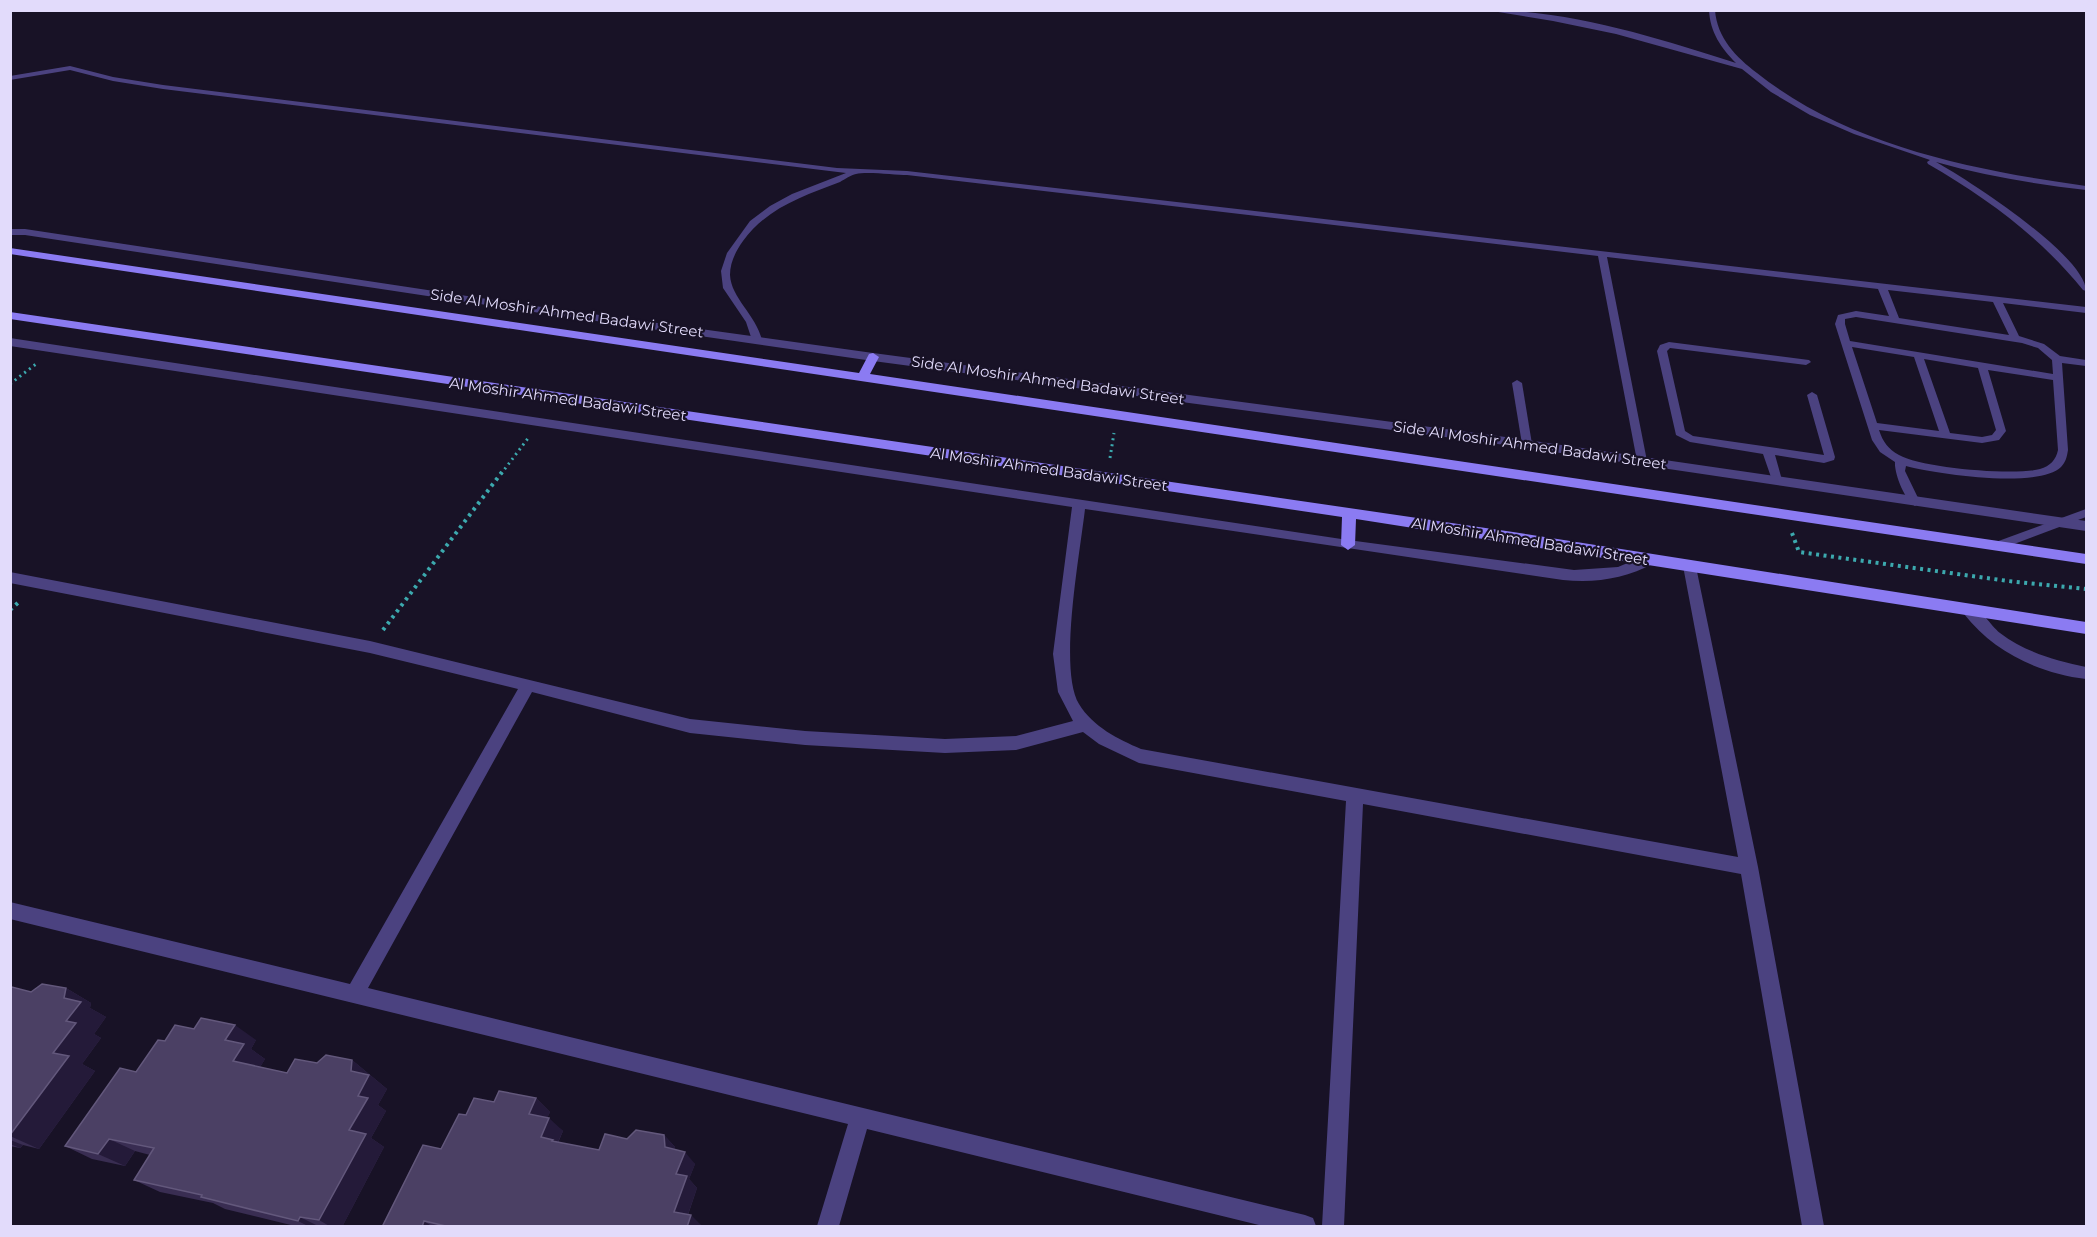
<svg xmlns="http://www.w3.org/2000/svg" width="2097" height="1237" viewBox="0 0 2097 1237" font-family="Montserrat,sans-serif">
	<rect width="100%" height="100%" fill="#181226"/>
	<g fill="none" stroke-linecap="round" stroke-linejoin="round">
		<g stroke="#3ca9ae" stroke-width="3" stroke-dasharray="2 4" stroke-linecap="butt">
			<path d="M10,384L36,364"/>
			<path d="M1110,458L1114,433"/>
			<path d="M501,474L529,437"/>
		</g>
		<g stroke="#3ca9ae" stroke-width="4" stroke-dasharray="3 4.5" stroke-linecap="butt">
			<path d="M1792,533L1799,552L2008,581L2086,589"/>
			<path d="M10,610L21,600"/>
			<path d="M383,630L502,472"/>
		</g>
		<g fill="#4b4280" fill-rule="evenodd">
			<path d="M969,10H1016L1013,12Z"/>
			<path d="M1486,10C1569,10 1658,38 1736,63C1721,48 1710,32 1709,10H1715C1717,38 1736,57 1757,73C1849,146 1973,170 2086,186V190C2035,184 1985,176 1936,162C1967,179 2086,256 2086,291L2083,290C2040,237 1987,198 1928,164L1927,162L1930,160L1854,134L1810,115L1771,92L1742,69L1616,34L1553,21Z"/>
			<path d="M70,66L113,77L163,85L837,168L907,171L2086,307V313L2003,303L2019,336L2044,344L2060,356L2086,360V366L2062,363L2068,450C2067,456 2066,462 2061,467C2038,489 1935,474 1906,466L1905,471L1920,502L1915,506C1905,501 1894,473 1895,462L1880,452L1872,440L1835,324L1838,315L1856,311L1889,316L1878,289L1607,257L1647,461L1642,465L1637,461L1598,256L907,175C896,175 866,171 856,174C851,175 845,179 840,182C803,196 767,208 743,241C736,251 730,262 730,275C731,298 756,315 762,340L757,343L752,340L746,322L723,288L721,271L727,253L750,221L770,206L792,194L846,173L163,89L113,81L70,70L10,80V76ZM1888,290L1993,302L2009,335L1899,318ZM1856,317L2022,343L2038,348L2052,360L2053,374L1850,341L1845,324V319ZM1852,347L1914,357L1939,431L1877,423ZM1924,359L1978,368L1996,430L1992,435L1982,437L1950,433ZM1988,370L2053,380L2058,450C2056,460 2050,466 2040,469C2014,476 1922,468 1899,455C1888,449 1883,442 1879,430L1982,443L1999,440L2006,431Z"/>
			<path d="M1669,342L1809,360L1811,362L1806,365L1670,348L1667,351L1685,431L1693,436L1824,455L1807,395L1812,392L1817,395L1835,457L1834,460L1824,463L1775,455L1782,480L1777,484L1772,480L1763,454L1690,442L1676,435L1657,351L1660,345Z"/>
			<path d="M1517,380L1522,383L1532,444L1527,448L1522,444L1512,383Z"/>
			<path d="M2086,509V517L2001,549L1997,550L1991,546L1993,543Z"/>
		</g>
		<g fill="#4b4280" fill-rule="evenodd">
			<path d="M10,229H25L520,304L873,353L1527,440L2086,521V531L1527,448L873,361L520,310L25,235H10Z"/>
			<path d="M10,338L1348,540L1574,570L1618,567L1649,554L1656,559L1654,563C1625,579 1596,583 1563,580L1085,509C1080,554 1058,669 1079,704C1093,727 1118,739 1141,749L1738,857L1683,566L1690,561L1695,562L1758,867L1824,1226H1802L1741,874L1363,804L1344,1226H1322L1346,801L1139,763L1099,744L1083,732L1016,750L945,753L805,745L690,733L532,692L368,988L1305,1215L1313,1218L1316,1226H1263L867,1129L839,1226H817L848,1124L10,919V902L350,984L518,689L370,653L10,583V572L370,641L690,719L805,731L945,739L1016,736L1073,721L1058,692L1053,654L1072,507L10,346Z"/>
			<path d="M1969,604C1981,608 1990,625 2000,633C2025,652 2056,661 2086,667V679C2038,673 1994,652 1964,614L1962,610L1964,606Z"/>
		</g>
		<g fill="#8b7bf2" fill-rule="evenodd">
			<path d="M10,248L859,373L869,354L873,353L879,357L870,374L2086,554V564L10,254Z"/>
			<path d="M10,312L1513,532L2086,622V634L1356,519L1355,545L1348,550L1341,545L1342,517L10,319Z"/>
		</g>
	</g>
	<g fill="#392d52">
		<path d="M66,988L91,1003L90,1008L106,1017L94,1034L101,1038L82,1064L95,1071L39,1149L23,1145L20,1148L10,1146V989L31,992Z"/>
		<path d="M194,1029L256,1040L251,1049L265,1059L260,1067L287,1073L317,1063L352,1060L387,1089L378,1105L386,1111L371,1138L384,1147L342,1227H299L225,1209L213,1203L160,1192L134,1180L150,1155L135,1151L125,1166L92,1159L65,1146L165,1041Z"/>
		<path d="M536,1098L550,1112L547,1118L563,1131L558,1143L599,1150L627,1139L664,1135L675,1147V1149L695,1164L689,1179L697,1188L688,1215L702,1226L382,1227L466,1115L494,1102Z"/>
	</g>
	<g fill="#241a39">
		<path d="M66,988L91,1003L90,1008L106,1017L94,1034L101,1038L82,1064L95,1071L39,1149L10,1136V1135L53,1053L66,1021L64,998Z"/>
		<path d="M235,1025L256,1040L251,1049L265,1059L255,1075L233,1061L225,1040Z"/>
		<path d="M352,1060L387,1089L378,1105L386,1111L371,1138L384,1147L342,1227H331L319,1220L349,1130L358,1096L351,1071Z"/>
		<path d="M536,1098L550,1112L543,1127L529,1114Z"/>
		<path d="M549,1118L563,1131L557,1144L541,1137Z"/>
		<path d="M664,1135L675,1147L676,1160L665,1147Z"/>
		<path d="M109,1139L135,1151L125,1166L98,1154Z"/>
		<path d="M10,1140L23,1145L20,1148L10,1144Z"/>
		<path d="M685,1152L695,1164L689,1179L697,1188L685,1223L674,1212L676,1174Z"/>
		<path d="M691,1215L702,1226L687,1227Z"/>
		<path d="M300,1217L320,1227H310L298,1221Z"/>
		<path d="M424,1221L433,1227H422Z"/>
	</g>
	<g fill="#4b4064" stroke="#63587c" stroke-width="1.5">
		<path d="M42,984L66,988L64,998L81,1002L66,1021L76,1023L53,1053L69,1056L10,1135V989L12,987L31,992Z"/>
		<path d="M201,1018L235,1025L225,1040L244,1044L233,1061L287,1073L295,1059L317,1063L326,1055L352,1060L351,1071L369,1075L358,1096L368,1098L349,1130L366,1134L319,1220L300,1217L298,1221L201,1197L202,1195L134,1180L154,1148L109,1139L98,1154L65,1146L120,1068L136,1072L158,1040L165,1041L175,1025L194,1029Z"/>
		<path d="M499,1091L536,1098L529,1114L549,1118L541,1137L553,1140L552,1141L599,1150L605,1134L627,1139L636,1130L664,1135L665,1147L685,1152L676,1174L687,1176L674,1212L691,1215L687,1227H450L424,1221L422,1227H382L423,1145L441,1149L459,1114L466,1115L474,1098L494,1102Z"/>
	</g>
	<g text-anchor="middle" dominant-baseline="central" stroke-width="4.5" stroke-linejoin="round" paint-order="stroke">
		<g font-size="15" fill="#e2dbfb" stroke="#181226">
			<text transform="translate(567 313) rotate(8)">Side Al Moshir Ahmed Badawi Street</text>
			<text transform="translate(1048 380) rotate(8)">Side Al Moshir Ahmed Badawi Street</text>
			<text transform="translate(568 399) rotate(8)">Al Moshir Ahmed Badawi Street</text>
			<text transform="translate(1530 445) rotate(8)">Side Al Moshir Ahmed Badawi Street</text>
			<text transform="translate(1049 469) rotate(8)">Al Moshir Ahmed Badawi Street</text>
			<text transform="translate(1530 541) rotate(9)">Al Moshir Ahmed Badawi Street</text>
		</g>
	</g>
	<rect width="2097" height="1237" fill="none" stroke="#e2dbfb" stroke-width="24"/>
</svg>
